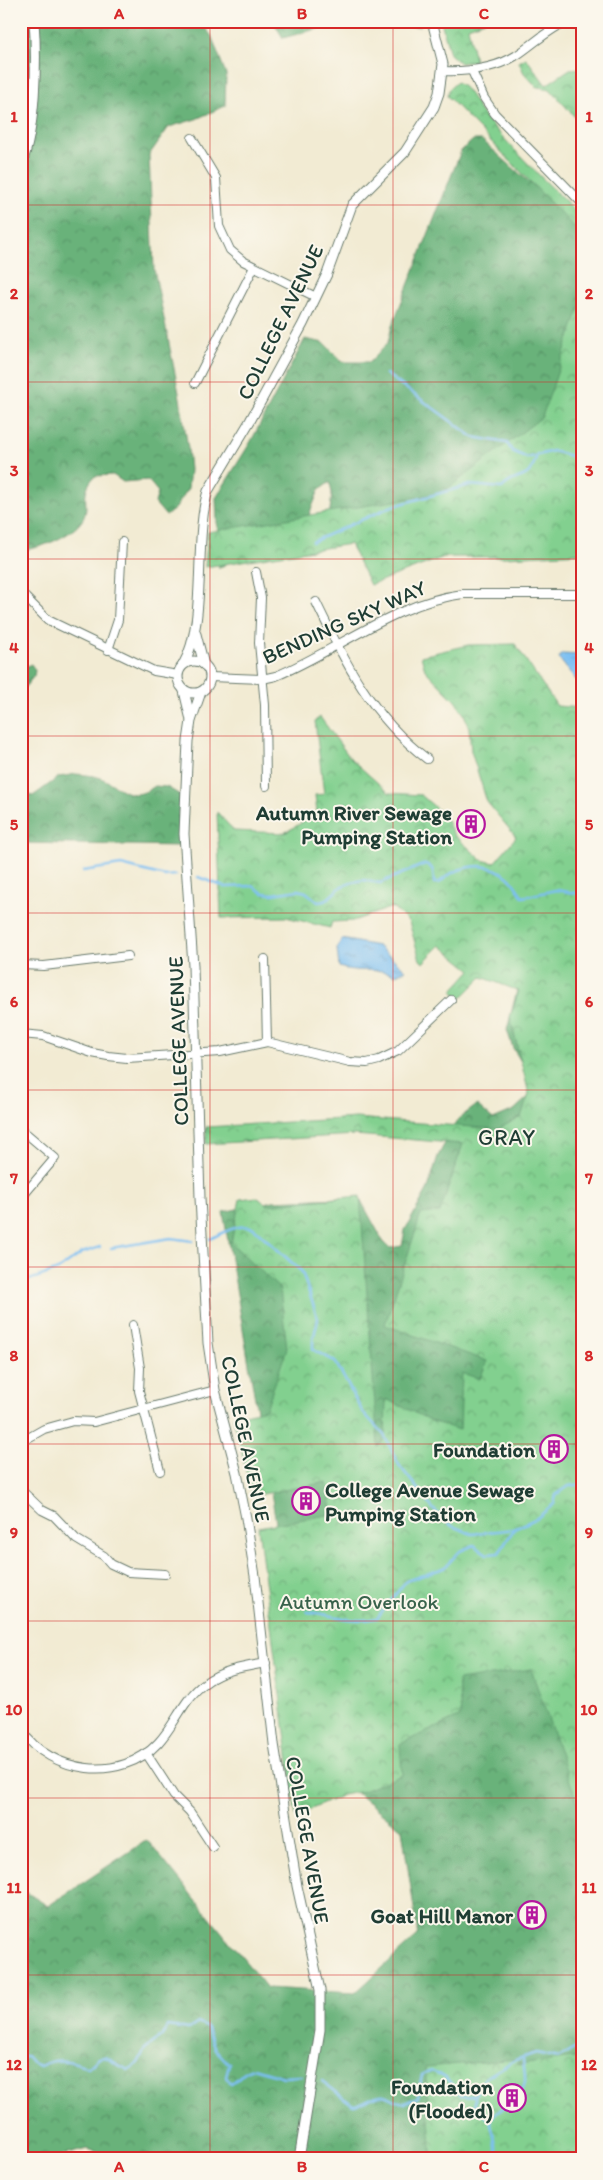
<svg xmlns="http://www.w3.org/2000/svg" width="603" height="2180" viewBox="0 0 603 2180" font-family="Itim,sans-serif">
	<defs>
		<pattern id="forest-crowns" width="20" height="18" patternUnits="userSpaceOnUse" patternTransform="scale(1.25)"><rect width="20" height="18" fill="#69b27a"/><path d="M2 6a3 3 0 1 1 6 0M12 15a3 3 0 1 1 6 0" fill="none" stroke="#569265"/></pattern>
		<pattern id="park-crowns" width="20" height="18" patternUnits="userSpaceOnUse" patternTransform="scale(1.25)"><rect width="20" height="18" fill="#82d08f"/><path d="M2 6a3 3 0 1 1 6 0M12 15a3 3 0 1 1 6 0" fill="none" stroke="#6aaa76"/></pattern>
		<pattern id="water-ripples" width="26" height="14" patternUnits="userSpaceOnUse" patternTransform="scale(1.25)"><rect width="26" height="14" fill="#7cbff2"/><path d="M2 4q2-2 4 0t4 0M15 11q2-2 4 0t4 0" fill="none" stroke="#659cc5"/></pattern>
	</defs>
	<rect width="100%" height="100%" fill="#fbf7ec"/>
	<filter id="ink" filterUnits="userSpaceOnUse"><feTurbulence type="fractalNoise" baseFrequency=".02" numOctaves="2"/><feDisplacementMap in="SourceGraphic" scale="10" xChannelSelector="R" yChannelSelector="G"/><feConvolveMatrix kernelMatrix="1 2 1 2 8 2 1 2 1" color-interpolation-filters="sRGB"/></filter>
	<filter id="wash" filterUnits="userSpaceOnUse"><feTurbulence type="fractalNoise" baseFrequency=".0096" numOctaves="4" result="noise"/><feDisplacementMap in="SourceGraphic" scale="20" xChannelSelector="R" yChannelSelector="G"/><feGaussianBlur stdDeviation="1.12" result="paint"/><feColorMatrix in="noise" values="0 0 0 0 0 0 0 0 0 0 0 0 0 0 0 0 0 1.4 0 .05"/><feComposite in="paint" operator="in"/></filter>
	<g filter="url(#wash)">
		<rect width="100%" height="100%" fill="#f2ebd3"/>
		<g fill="url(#forest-crowns)" stroke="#447857">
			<path d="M21,21H199L211,35L226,74L225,106L196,119L169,127L149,155L154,269L180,398L188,448L190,470L188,488L176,508L166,516L155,503L158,492L148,480L123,482L113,475L95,476C78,494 91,504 83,519C73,536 40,549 21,550Z"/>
			<path d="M273,21H419L420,26L324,27L283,38Z"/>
			<path d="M473,140H482L530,183L582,220V545L329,518L332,494L330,482L319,490L304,527L242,555L219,568L216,498L250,443L305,339L324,343L343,362H370L388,342L392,326L461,151Z"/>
			<path d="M31,664L35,670L34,676L21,692V669Z"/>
			<path d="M76,774C84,775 95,775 103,779C124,789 131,803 155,786L167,787L180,795L179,846L21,843V793L33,796L59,777Z"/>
			<path d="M582,783V2159H124L87,2149L49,2159H21V1889L48,1906L147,1840L267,1988L355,1993L418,1935L402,1829L330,1772L283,1563L223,1212L273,1201L359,1197L383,1241L390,1248L402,1246L405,1230L428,1188L438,1156L458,1119L477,1105L493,1119L514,1110L537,1089L513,1048L507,1030L518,986L396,908L297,905L275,837L318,816L485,890Z"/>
		</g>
		<g fill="url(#park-crowns)" stroke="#508662">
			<path d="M441,21H485L468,27L475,61L460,63L450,54Z"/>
			<path d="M526,58L546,85L570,69L582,68V125L550,89L537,87L524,73L519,62Z"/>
			<path d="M457,82C472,91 474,105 485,117C515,152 547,183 580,215L577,218L582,223V235L447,96L449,89Z"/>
			<path d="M582,300V553L504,557H444L370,585L350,544L205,567L208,532L442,493L542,417Z"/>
			<path d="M515,644L557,706L582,708V1816L531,1669L458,1680L461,1716L400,1744L402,1775L363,1791L343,1795L296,1816L258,1527L333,1514L327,1482L252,1496L233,1417L266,1409L287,1348L280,1289L231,1243L240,1199L257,1197L267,1205L360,1196L378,1447L385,1438L386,1399L434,1422L460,1430L462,1373L480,1379L487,1361L385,1325L421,1214L440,1212L463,1144L355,1135L206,1144V1127L356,1118L498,1129L521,1117L529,1094L510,1017L519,991L482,977L460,999L452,991L471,970L440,945L423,963L420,960L409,922L392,907L353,921L332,922L330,928L286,917L221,918L217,812L234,831L285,833L317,813L315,795L324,794L315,721L320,717L351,759L389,793L421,795L444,815L454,835L482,860L494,863L516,837L487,802L471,751L469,728L464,714L455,701L425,670L421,656L468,645Z"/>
			<path d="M582,2057V2159H432L425,2067L518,2059V2065Z"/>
		</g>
		<g fill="url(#water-ripples)" stroke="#4e7e93">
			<path d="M562,654L582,655V680H576L560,660L559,658Z"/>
			<path d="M342,939L378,946L406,970L395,975C378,966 358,974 339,967L337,949Z"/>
		</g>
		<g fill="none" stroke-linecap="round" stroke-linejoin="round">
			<g stroke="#7cbff2" stroke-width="2.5">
				<path d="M386,374L473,437L507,443L512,451L527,458L553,451L575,457L582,454"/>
				<path d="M312,542L390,507L433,495L470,485L502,488C517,471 529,486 537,454"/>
				<path d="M83,871L121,865L165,876L176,875"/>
				<path d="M198,877L225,887L253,886L263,893L273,894L298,890L306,892L318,902L325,901L342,886L353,882L363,880L380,883L425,864C435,867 433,874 434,883H439C458,864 490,859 511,880C515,885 519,891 523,897L556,890L582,894"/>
				<path d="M210,1239C225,1232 238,1223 254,1228L302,1272L318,1319L313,1340V1349C321,1356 329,1356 336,1363L362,1411L384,1435L399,1465L434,1510L452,1526L472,1534L514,1529L537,1518L554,1504L556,1495L569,1486L582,1484"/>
				<path d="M111,1248L171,1238L193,1241"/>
				<path d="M21,1283L58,1270L82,1253L100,1247"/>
				<path d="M307,1612C333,1614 351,1624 377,1618L406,1581L444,1568L460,1551L474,1545L487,1554L499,1553L514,1529"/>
				<path d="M21,2058L27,2056L34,2064L40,2066C56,2057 73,2060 88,2068L99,2058L105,2057L128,2070L138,2063L145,2049L161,2037L168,2026L189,2029L198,2023L207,2028L215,2049L229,2064L226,2076L231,2083C240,2079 242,2070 253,2068L284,2077L302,2076"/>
				<path d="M322,2081L353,2105C364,2105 371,2095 383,2095C392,2096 397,2103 405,2103L418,2097L422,2075L432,2071C437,2073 443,2075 447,2079C457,2088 456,2101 475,2095L485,2078L515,2060L536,2053L559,2058L582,2044"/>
				<path d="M475,2095V2108L490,2119L499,2159"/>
				<path d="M490,2119C501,2107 527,2096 525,2077C525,2071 523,2065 523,2058"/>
			</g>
		</g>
	</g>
	<g filter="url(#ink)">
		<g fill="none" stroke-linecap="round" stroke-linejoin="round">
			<defs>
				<g id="minor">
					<path d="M442,71C468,72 495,69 517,55C535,43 548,29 568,21"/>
					<path d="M472,71L484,98L495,114L582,203"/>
					<path d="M192,138L216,178L219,226L230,250L243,261L316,297"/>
					<path d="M195,383L254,267"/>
					<path d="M256,572L261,598L259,643L265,705L266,786"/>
					<path d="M21,593L48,620L154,671L178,675"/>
					<path d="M316,602C346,664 371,716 427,759"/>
					<path d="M108,650L118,620L122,542"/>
					<path d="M210,677L262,679L276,676C338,650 396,602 463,594H582"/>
					<path d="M265,959L267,1042"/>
					<path d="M21,965L44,966L128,956"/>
					<path d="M21,1034L43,1036L92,1053L108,1056L127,1058L220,1052L267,1042L350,1062L367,1063L379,1060L398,1051L451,1000"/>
					<path d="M21,1129L55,1158L21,1198"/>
					<path d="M133,1325L140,1368L139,1391L160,1471"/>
					<path d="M21,1442L44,1429L73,1421L94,1422L215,1390"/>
					<path d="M21,1490L42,1510L54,1516L76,1539L104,1556L111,1564L128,1572L165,1574"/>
					<path d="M21,1730C51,1774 121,1783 158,1743C176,1724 183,1699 205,1683C222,1670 244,1667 266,1663"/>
					<path d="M146,1753L174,1796L190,1812L213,1847"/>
				</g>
				<g id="tertiary">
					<path d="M21,165C36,129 37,60 34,21"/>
					<path d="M196,634L204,665"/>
					<circle cx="194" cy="677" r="16"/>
					<path d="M183,665C208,621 193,542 208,491L250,421L303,324L327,274L352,205L405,152L434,107L439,93L443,64L432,21"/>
					<path d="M184,691L191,720"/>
					<path d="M201,692L191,721L188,741L184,834L193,966L200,1198L208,1343L215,1390L237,1473L246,1518L255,1576L274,1744L297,1886L320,1990V2030L299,2159"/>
				</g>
			</defs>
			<use href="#minor" stroke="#697a6c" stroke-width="10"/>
			<use href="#tertiary" stroke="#697a6c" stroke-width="11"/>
			<use href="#minor" stroke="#fff" stroke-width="8"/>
			<use href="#tertiary" stroke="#fff" stroke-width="9"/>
		</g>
	</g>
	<path fill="none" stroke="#d62828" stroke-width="1" stroke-opacity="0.55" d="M210,21V2159M393,21V2159M21,205H582M21,382H582M21,559H582M21,736H582M21,913H582M21,1090H582M21,1267H582M21,1444H582M21,1621H582M21,1798H582M21,1975H582"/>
	<defs>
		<symbol id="building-ring" viewBox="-11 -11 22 22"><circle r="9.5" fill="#fbf7ec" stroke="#b5179e" stroke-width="1.5"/><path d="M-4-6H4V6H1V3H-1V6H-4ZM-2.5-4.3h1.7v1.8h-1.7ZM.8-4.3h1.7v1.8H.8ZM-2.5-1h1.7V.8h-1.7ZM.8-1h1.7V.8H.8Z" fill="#b5179e"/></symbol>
	</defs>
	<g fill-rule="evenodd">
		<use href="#building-ring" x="455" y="808" width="32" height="32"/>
		<use href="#building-ring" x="538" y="1433" width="32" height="32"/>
		<use href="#building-ring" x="290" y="1485" width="32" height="32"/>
		<use href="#building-ring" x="516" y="1899" width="32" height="32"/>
		<use href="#building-ring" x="496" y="2082" width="32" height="32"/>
	</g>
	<g text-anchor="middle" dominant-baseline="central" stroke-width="4" stroke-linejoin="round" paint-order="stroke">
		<g font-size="21" fill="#1f3d34" stroke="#fbf7ec">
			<text transform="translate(280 322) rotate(-64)">COLLEGE AVENUE</text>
			<text transform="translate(344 622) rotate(-24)">BENDING SKY WAY</text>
			<text transform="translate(178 1041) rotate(-92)">COLLEGE AVENUE</text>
			<text transform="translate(246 1439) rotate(78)">COLLEGE AVENUE</text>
			<text transform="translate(308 1840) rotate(80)">COLLEGE AVENUE</text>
		</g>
		<g font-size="21" font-weight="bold" fill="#1f3d34" stroke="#fbf7ec" text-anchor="end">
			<text x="452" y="812">Autumn River Sewage<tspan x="452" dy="24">Pumping Station</tspan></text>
			<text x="535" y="1449">Foundation</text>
			<text x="325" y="1489" text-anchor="start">College Avenue Sewage<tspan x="325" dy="24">Pumping Station</tspan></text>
			<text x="513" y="1915">Goat Hill Manor</text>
			<text x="493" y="2086">Foundation<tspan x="493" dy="24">(Flooded)</tspan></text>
		</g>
		<g font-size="21" fill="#38624b" stroke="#fbf7ec">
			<text x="359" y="1601">Autumn Overlook</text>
		</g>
		<g font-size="22" letter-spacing="1" fill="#1f3d34" stroke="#fbf7ec">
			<text x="507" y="1137">GRAY</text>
		</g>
	</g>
	<rect width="603" height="2180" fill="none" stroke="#fbf7ec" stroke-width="55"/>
	<rect x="28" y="28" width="548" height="2124" fill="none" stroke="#d62828" stroke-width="2"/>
	<g font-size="16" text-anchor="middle" font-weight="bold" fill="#d62828">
		<text x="119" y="19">A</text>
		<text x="302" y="19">B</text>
		<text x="484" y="19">C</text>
		<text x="14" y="122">1</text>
		<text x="589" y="122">1</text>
		<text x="14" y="299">2</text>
		<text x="589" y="299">2</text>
		<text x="14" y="476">3</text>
		<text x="589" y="476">3</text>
		<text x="14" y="653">4</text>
		<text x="589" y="653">4</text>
		<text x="14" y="830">5</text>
		<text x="589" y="830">5</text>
		<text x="14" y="1007">6</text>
		<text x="589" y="1007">6</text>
		<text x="14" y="1184">7</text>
		<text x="589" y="1184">7</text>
		<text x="14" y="1361">8</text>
		<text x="589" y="1361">8</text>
		<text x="14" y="1538">9</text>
		<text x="589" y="1538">9</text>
		<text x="14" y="1715">10</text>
		<text x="589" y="1715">10</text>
		<text x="14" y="1893">11</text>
		<text x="589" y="1893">11</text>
		<text x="14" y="2070">12</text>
		<text x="589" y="2070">12</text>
		<text x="119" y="2172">A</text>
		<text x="302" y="2172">B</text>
		<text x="484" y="2172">C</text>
	</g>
</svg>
